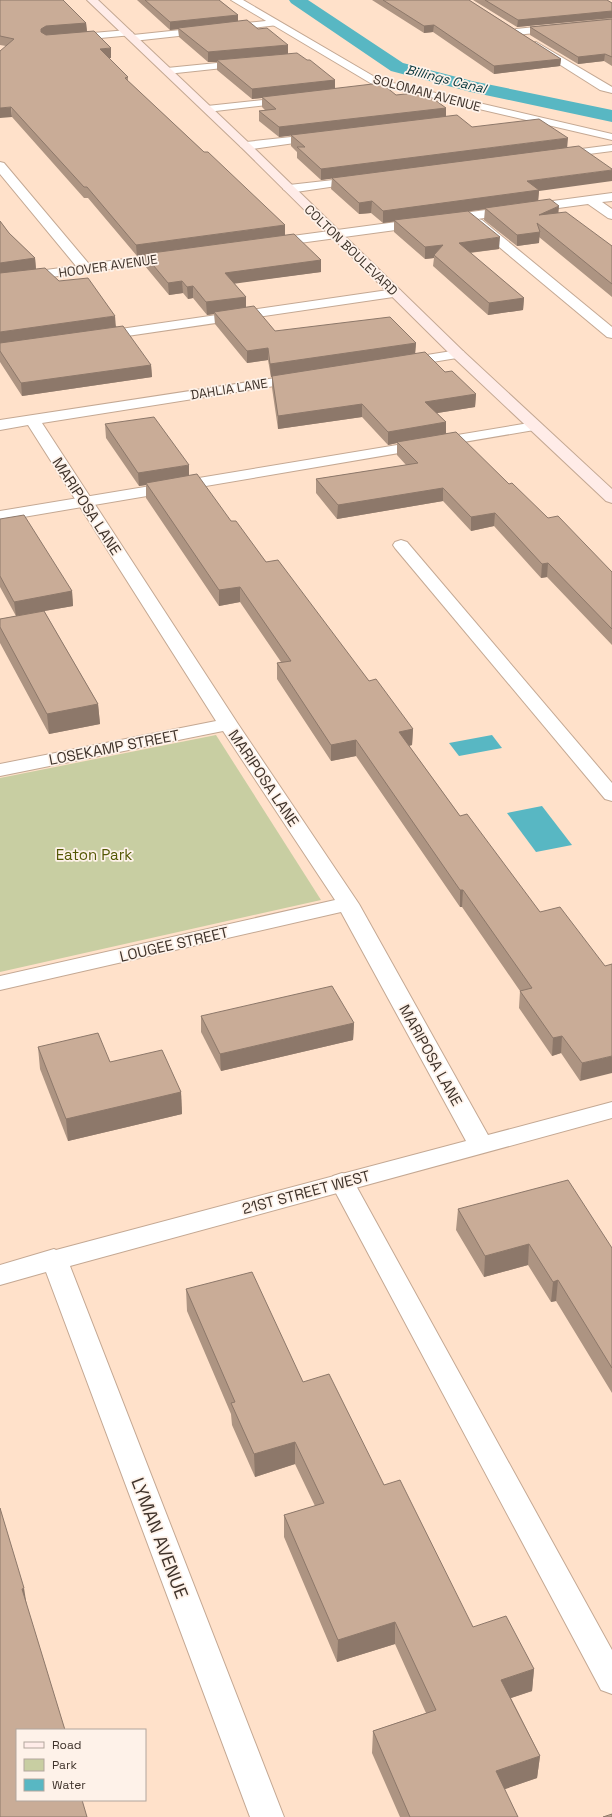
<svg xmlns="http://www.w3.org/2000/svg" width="612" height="1817" viewBox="0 0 612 1817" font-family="'Space Grotesk',sans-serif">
	<rect width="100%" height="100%" fill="#ffe1ca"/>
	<path fill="#c8cea2" d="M216,735L321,900L0,972V778Z"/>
	<g fill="#58b7c3">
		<path d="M492,735L502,748L459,756L449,743Z"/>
		<path d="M542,806L572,845L536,852L507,813Z"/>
	</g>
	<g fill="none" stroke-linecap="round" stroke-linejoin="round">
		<path fill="#58b7c3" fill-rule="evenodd" d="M289,0H308L403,63L472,81L612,110V122L471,92L391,71L291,3Z"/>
		<defs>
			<g id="lane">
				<path d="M275,20L280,23L278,25L133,41L128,38L133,35Z"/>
				<path d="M290,97L294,98L295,100L294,102L207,112L202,109L207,106Z"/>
				<path d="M612,145V151L558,158L552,155L558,152Z"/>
				<path d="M360,177L366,180L364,182L289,193L283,189L289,185Z"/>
				<path d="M478,219L482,220L612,327V338L607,337L474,226L472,223L474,220Z"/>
				<path d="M395,289L400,290L402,293L400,296L100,340L95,339L93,336L95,333L100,332Z"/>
				<path d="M535,422L540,423L542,426L540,429L0,521V511Z"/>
				<path d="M401,540L407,542L612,783V801L605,799L395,548L393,545L395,542Z"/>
				<path d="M342,1173L351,1176L354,1182L612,1650V1694L601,1690L330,1182L333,1176Z"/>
			</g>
			<g id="street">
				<path d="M231,0H243L380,80L612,134V140L372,84Z"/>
				<path d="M612,19V25L516,35L511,32L516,29Z"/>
				<path d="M128,30L133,33L132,35L69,41L64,38L69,35Z"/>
				<path d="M536,42L612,87V93L600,90L532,47L531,45L532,43Z"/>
				<path d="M247,60L252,63L251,65L167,74L162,71L167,68Z"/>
				<path d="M319,134L323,135L325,137L323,139L246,150L240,146L246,142Z"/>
				<path d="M0,162L4,163L89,264L175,252L180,253L182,256L180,259L175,260L0,284V276L76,266L0,174Z"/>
				<path d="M612,193V201L602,202L612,209V219L608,218L588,204L270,247L265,246L263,243L265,240L270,239Z"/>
				<path d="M458,350L463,351L465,354L463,357L402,367L397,366L395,363L397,360L402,359Z"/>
				<path d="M301,374L306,375L308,378L306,381L42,423L238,724L359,904L488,1135L612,1102V1118L70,1266L284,1817H250L46,1272L0,1285V1265L54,1249L56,1250L466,1141L341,912L0,990V976L335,900L223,731L0,776V764L216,721L28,425L0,430V420Z"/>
			</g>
			<path id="secondary" d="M87,0H98L250,144L463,351L612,489V503L606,501L453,357L242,148Z"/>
		</defs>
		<use href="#lane" stroke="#c4a893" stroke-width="2"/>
		<use href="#street" stroke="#c4a893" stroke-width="2"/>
		<use href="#secondary" stroke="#c4a893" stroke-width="2"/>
		<use href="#lane" fill="#fff" fill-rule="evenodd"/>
		<use href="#street" fill="#fff" fill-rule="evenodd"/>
		<use href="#secondary" fill="#ffece8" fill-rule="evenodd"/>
	</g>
	<g fill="#ad9482">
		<path d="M0,0L86,23L87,31L111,58H109L128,77V81L204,152L285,225V235L321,260V272L234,283L246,297V308L275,331L416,343L415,353L445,372L476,394L475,407L437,413L446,422V433L509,484L548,518L612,572V645L547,577L541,578L494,526L471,531L443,501L337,519L316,493V479L406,465L397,455V443L388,445L362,417L278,429L272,388V377H271L268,360L247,363L215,324L214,314L207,315L193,298L188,299L183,293L169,295L145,266L144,255L137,256L88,198H84L12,117L6,46L0,45Z"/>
		<path d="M137,0H219L238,15V21L258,29L288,45V54L307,60L335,80V89L396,95L446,108V117L539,191L538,201L559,213L612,246V297L539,237V243L517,246L484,220L485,209L468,211L499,249L470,253L524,298L523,310L488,315L433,266L434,258L425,259L394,232V221L383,223L371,213L359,214L331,189L332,178L321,180L297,158V152L291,146V135L279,137L259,121V111L265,110L262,107V98L252,99L217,70V62H208L179,37L178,29L170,30Z"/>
		<path d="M372,0H469L561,59L560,66L494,74L433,32L424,33Z"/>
		<path d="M473,0H607L612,3V18L517,27Z"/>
		<path d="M612,19V66L604,61L578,64L530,35V27Z"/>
		<path d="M0,221L9,233L35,258L36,269L59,281L116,326L151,365L152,377L22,396L0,362Z"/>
		<path d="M105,424L189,476L231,521L369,681L413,729L412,745L409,746L460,816L540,912L605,966L580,1081L561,1053L552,1056L519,1008L520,991L462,907H460L356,756L331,761L277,679V663L281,662L240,602L219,606L146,498V485L139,486L106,438Z"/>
		<path d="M0,519L72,591L73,606L44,611L98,704L100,724L49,734L0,643V619L16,616L0,587Z"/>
		<path d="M201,1016L354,1023L353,1040L221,1071L201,1032Z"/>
		<path d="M38,1047L110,1062L181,1092L182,1114L68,1141L40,1069Z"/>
		<path d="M458,1209L612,1248V1393L556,1301L551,1302L528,1265L484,1277L456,1230Z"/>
		<path d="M186,1289L303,1382L384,1485L473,1627L534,1669L532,1691L511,1698L540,1756L537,1778L504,1789L518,1817H400L372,1753L373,1731L426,1713L395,1644L337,1662L284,1537V1515L315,1506L295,1464L255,1477L232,1425L231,1414L187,1311Z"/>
	</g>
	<g fill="#8d786a">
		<path d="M612,11V18L517,27L518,20Z"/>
		<path d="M238,15V22L178,28V29L170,30V22Z"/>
		<path d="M86,23L87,32L41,39V29L46,26Z"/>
		<path d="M434,25L433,32L424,33V26Z"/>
		<path d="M288,45V55L217,60V62H208V52Z"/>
		<path d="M111,48V58L100,59V49Z"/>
		<path d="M605,54L604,61L578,64V57Z"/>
		<path d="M561,59L560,66L494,74V66Z"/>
		<path d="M335,80V90L262,97V98L252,99V89Z"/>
		<path d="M11,107L12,117L0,118V108Z"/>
		<path d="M446,108V118L279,137V127Z"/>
		<path d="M568,138L567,149L321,180V169Z"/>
		<path d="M612,170V181L539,191L538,202L383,223V211L527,181Z"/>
		<path d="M372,201L371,213L359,214V203Z"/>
		<path d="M559,206L558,218L539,215Z"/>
		<path d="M285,225V236L144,254V255L137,256L136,245Z"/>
		<path d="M540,232L539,243L517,246V235Z"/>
		<path d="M500,237L499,249L458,254L459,243Z"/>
		<path d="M443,245L434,255V258L425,259V247Z"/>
		<path d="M35,258L36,270L0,274V263Z"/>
		<path d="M321,260V272L225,285V273Z"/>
		<path d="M182,281L183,293L169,295L168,283Z"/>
		<path d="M193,286V298L188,299L187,287Z"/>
		<path d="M246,297V309L214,312V314L207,315L206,302Z"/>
		<path d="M524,298L523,310L488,315L489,303Z"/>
		<path d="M115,316L116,328L0,344V332Z"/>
		<path d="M416,343L415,355L271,377L270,364Z"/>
		<path d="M268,348V360L247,363V351Z"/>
		<path d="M151,365L152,377L22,396L21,383Z"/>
		<path d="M476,394L475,407L425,415V402Z"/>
		<path d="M362,404V417L278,429V416Z"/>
		<path d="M446,422V435L397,442V443L388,445V432Z"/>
		<path d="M189,465V478L146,483V485L139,486L138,473Z"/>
		<path d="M443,488V501L337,519L338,505Z"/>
		<path d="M495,513L494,526L471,531V517Z"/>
		<path d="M548,563L547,577L541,578L542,564Z"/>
		<path d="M240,587V602L219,606V590Z"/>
		<path d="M72,591L73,606L16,616L14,602Z"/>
		<path d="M98,704L100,724L49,734L47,714Z"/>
		<path d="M413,729L412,745L399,748V732Z"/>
		<path d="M356,740V756L331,761V745Z"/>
		<path d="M460,890H463L462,907H460Z"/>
		<path d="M354,1023L353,1040L221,1071L220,1054Z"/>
		<path d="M562,1036L561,1053L552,1056L553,1038Z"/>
		<path d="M612,1056V1073L580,1081L582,1063Z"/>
		<path d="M181,1092L182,1114L68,1141L66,1119Z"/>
		<path d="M529,1244L528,1265L484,1277L485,1256Z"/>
		<path d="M558,1280L556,1301L551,1302L553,1282Z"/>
		<path d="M295,1442V1464L255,1477L254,1454Z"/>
		<path d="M24,1588L27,1607L22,1589Z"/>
		<path d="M395,1622V1644L337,1662L338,1640Z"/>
		<path d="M534,1669L532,1691L499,1702L501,1680Z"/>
		<path d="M540,1756L537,1778L494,1793L496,1771Z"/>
	</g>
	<g fill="#c9ac97" stroke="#8d786a">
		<path d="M0,0H63L86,23L46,26L41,29V32L46,35L94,31L111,48L100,49L128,77L125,78L204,152H208L285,225L136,245L87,187H84L11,107L0,108V51L14,39L0,36Z"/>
		<path d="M145,0H219L238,15L170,22Z"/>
		<path d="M383,0H469L561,59L494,66L434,25L424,26Z"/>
		<path d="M485,0H607L612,3V11L518,20Z"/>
		<path d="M612,19V57L605,54L578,57L530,27Z"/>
		<path d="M247,20L258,29L267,28L288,45L208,52L178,28Z"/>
		<path d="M297,53L307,60H310L335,80L252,89L217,60Z"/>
		<path d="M381,83L396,95L424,92L446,108L279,127L259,111L276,109L262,97Z"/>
		<path d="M457,115L472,127L539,119L568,138L321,169L297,147H305L291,135Z"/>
		<path d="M579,146L612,169V170L527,181L539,190L383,211L372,201L359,203L332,178Z"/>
		<path d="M550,199L559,206L539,215L566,212L612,246V284L537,223L540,232L517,235L485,208Z"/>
		<path d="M468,211L500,237L459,243L524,298L489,303L434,255L443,245L425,247L394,220Z"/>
		<path d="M0,221L9,233L35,258L0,263Z"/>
		<path d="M294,234L321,260L225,273L246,297L206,302L193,286L187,287L182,281L168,283L144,254Z"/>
		<path d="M45,268L59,281L88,278L115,316L0,332V273Z"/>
		<path d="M254,306L275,331L390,317L416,343L270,364L268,348L247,351L214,312Z"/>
		<path d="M123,326L151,365L21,383L0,351V343Z"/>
		<path d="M425,352L445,372L452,371L476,394L425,402L446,422L388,432L362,404L278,416L272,376Z"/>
		<path d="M154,417L189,465L138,473L105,424Z"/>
		<path d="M456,432L509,484L512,483L548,518L558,516L612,572V629L548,563L542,564L495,513L471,517L443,488L338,505L316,479L418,463L397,442Z"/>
		<path d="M197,474L231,521H236L266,562L278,560L369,681L376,679L413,729L399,732L460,816L467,814L540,912L560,907L605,966L612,964V1056L582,1063L562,1036L553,1038L520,991L532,988L463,890H460L356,740L331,745L277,663L291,661L240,587L219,590L146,483Z"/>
		<path d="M24,515L72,591L14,602L0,576V519Z"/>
		<path d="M44,611L98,704L47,714L0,627V619Z"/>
		<path d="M332,986L354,1023L220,1054L201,1016Z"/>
		<path d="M98,1033L110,1062L162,1050L181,1092L66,1119L38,1047Z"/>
		<path d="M568,1180L612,1248V1368L558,1280L553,1282L529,1244L485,1256L458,1209Z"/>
		<path d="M252,1272L303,1382L329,1374L384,1485L400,1480L473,1627L506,1616L534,1669L501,1680L540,1756L496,1771L518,1817H410L373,1731L436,1710L395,1622L338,1640L284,1515L324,1503L295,1442L254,1454L231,1403L235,1402L186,1289Z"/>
		<path d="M0,1508L24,1588L22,1589L65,1730H17V1800H82L87,1817H0Z"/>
		<path d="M612,1814V1817H603Z"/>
	</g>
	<g text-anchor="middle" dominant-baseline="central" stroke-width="3.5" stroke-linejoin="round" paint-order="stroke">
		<g font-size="13" font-style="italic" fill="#033339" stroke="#fef2e9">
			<text transform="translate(446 79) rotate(14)">Billings Canal</text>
		</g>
		<g font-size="13" fill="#3f332b" stroke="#fef2e9">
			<text transform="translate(427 93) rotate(15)">SOLOMAN AVENUE</text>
			<text transform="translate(351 250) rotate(44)">COLTON BOULEVARD</text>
			<text transform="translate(108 266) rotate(-8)">HOOVER AVENUE</text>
			<text transform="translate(229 389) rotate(-9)">DAHLIA LANE</text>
		</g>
		<g font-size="15" fill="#3f332b" stroke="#fef2e9">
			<text transform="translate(87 506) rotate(57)">MARIPOSA LANE</text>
			<text transform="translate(114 747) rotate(-11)">LOSEKAMP STREET</text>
			<text transform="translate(264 778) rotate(56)">MARIPOSA LANE</text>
			<text transform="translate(174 944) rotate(-13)">LOUGEE STREET</text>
			<text transform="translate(431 1055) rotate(61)">MARIPOSA LANE</text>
			<text transform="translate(306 1192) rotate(-15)">21ST STREET WEST</text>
		</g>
		<g font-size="15" fill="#545804" stroke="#fef2e9">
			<text x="94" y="854">Eaton Park</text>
		</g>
		<g font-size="18" fill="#3f332b" stroke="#fef2e9">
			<text transform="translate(160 1538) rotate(69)">LYMAN AVENUE</text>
		</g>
	</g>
	<rect x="16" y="1729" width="130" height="72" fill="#fef2e9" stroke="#b2a69d"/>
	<rect x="24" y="1742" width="20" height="6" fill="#ffece8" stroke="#b2a69d"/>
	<text x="52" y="1749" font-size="12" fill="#3f332b">Road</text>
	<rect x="24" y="1759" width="20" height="12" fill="#c8cea2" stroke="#b2a69d"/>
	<text x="52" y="1769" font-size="12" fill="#3f332b">Park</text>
	<rect x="24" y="1779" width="20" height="12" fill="#58b7c3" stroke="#b2a69d"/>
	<text x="52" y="1789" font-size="12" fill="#3f332b">Water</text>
</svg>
